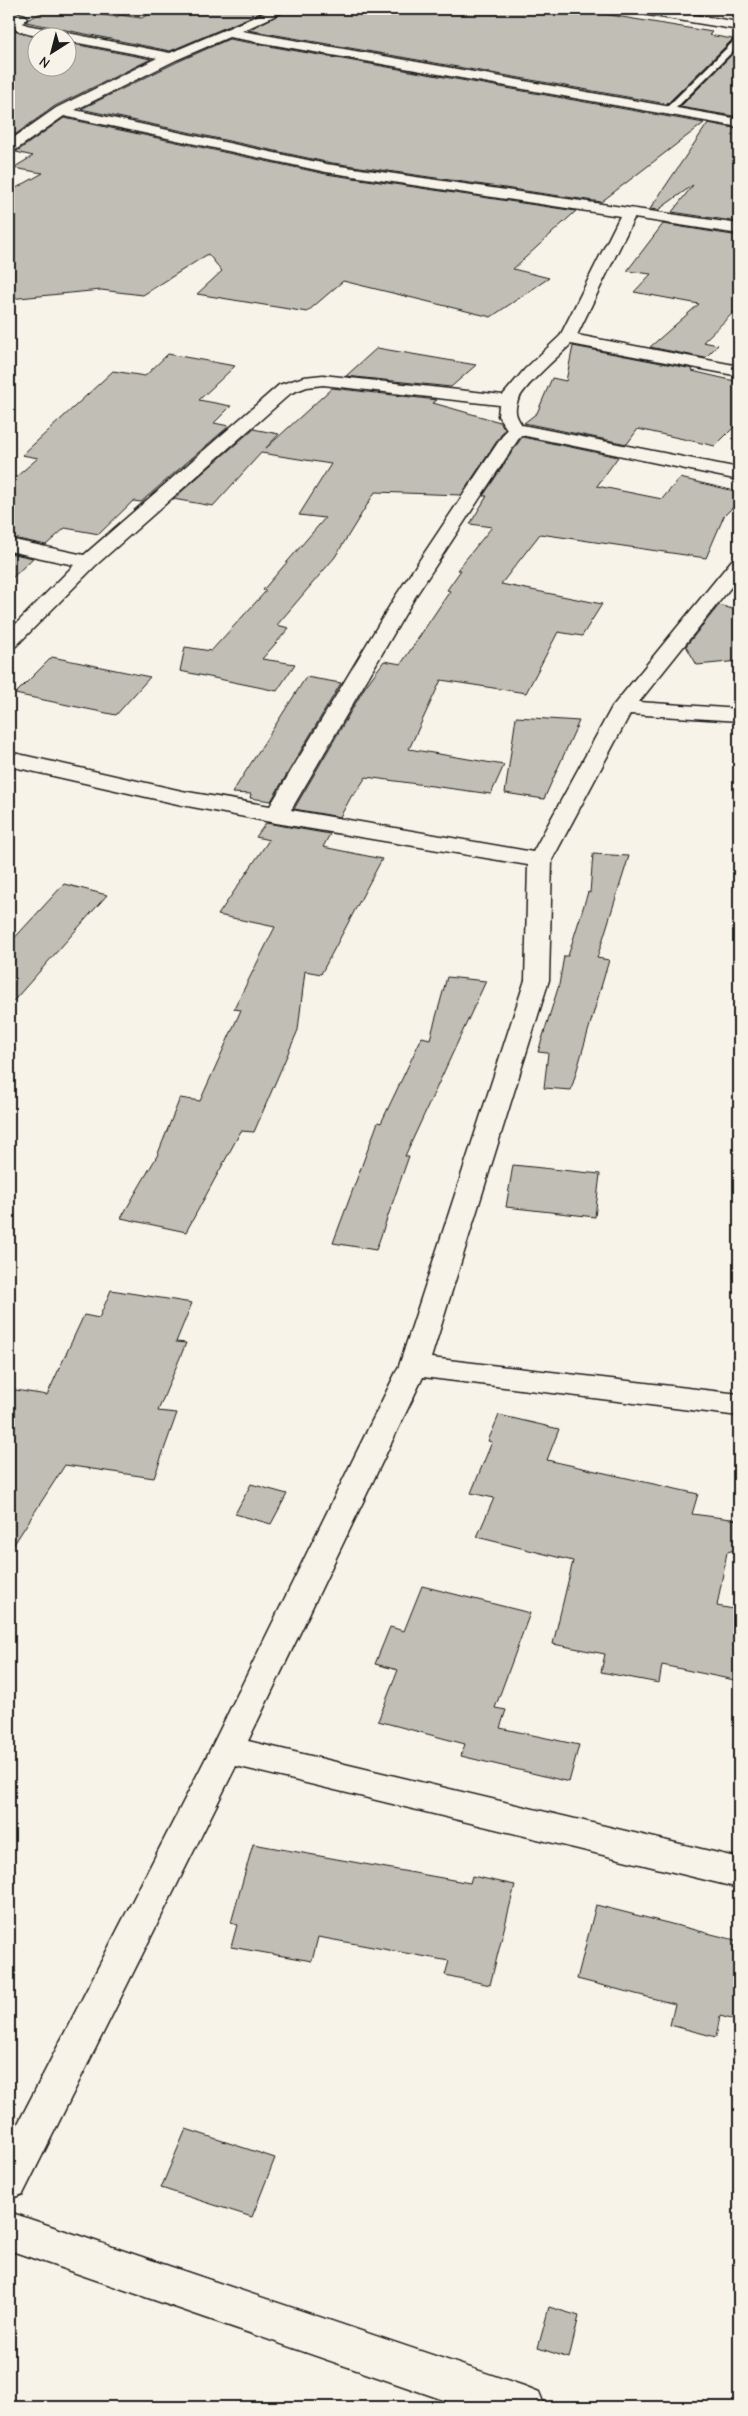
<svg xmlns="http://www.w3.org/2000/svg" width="748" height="2416" viewBox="0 0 748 2416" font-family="'Comic Neue',sans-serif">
	<rect width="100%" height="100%" fill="#f7f3e8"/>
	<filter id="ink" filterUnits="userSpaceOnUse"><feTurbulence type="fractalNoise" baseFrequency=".02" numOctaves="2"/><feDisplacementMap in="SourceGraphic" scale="10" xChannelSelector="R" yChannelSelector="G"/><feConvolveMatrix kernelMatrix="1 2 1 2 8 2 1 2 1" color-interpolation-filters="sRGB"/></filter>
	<g filter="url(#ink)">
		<g fill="#c0beb5" stroke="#1c1c1c">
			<path d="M49,9H69L116,17L120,15L141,18L160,9H269L170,51L26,22L29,19Z"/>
			<path d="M291,9H574L712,32L709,35L733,39L667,104L248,30Z"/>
			<path d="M9,28L38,38V68H68V43L151,59L55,106L9,139Z"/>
			<path d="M229,39L704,123L601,202L326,162L81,109L177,62Z"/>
			<path d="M739,47V117L680,107Z"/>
			<path d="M64,118L326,174L576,211L513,269L549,278L491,317L343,281L307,312L197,294L222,271L208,254L143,295L101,290L9,299V192L43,173L13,168L33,156L16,152Z"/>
			<path d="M708,123L739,129V222L672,212L693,185L658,210L650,209Z"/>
			<path d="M663,224L739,236V311L736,310L703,342L718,345L705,358L650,347L699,304L634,292L651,274L627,271Z"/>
			<path d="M573,346L693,369L692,371L739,382V422L715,446L638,429L627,444L524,423L537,413L552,378L566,381Z"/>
			<path d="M377,348L476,365L451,387L346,376Z"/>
			<path d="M168,354L235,366L199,400L231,406L214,423L229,426L141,502L133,501L99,534L65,528L46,545L9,537V483L38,458L22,455L113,371L145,376Z"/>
			<path d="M332,388L437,400L433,403L500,422L505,429L461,495L375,492L335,557L277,625L289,628L262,659L295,664L277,691L180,671L185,647L211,651L266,591L263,590L325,518L299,515L331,464L261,453L213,506L173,499L253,429L279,434L265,449Z"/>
			<path d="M522,437L618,457L597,486L662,499L680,478L739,492V501L724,516L706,558L540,534L501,584L602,604L582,636L558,632L526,693L441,680L409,749L504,765L491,794L366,777L354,795H352L340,817L294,809L365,687L384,661L401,664L450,591L447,590L461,570H457L492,527L470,524L487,496H483Z"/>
			<path d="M9,553L33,558L9,581Z"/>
			<path d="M719,605L739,611V661L697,665L686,646Z"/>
			<path d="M52,657L150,677L116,715L15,694Z"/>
			<path d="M306,677L341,683L271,801L250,798L251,794L232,793Z"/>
			<path d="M516,717L579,721L544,799L505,793Z"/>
			<path d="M266,823L330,834L323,847L382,859L321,974L305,971L298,1030L254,1132L241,1131L186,1232L121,1218L157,1156L180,1098L200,1101L241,1010L234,1009L275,927L218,915L269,840L256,837Z"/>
			<path d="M593,854L629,856L597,958L609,960L571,1090L544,1088L548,1053L538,1052L559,985L564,956H568L588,892L590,893Z"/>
			<path d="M64,884L107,895L9,1006V944Z"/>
			<path d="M447,977L486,981L405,1156H409L376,1250L333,1243L378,1122L381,1123L422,1037L430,1039Z"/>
			<path d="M513,1165L600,1174L595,1217L506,1207Z"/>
			<path d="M111,1290L192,1303L176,1342L186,1343L158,1411L177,1413L154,1478L65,1465L9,1552V1389L47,1395L84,1315L99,1318Z"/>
			<path d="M499,1415L559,1429L547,1460L698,1494L692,1514L739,1520V1549L727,1552L717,1606L739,1610V1681L662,1665L659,1683L601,1672L605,1654L553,1644L573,1561L477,1537L494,1498L471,1493L492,1442L488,1441Z"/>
			<path d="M251,1484L287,1494L271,1524L235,1514Z"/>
			<path d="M422,1586L530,1613L495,1708L506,1710L500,1728L579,1745L569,1782L461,1756L465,1744L378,1721L398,1670L375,1664L390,1627L404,1631Z"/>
			<path d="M253,1844L470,1883L472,1876L515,1885L490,1985L445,1975L449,1961L318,1937L312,1961L231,1947L237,1925L231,1923Z"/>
			<path d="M596,1905L739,1941V2021L720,2016L716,2037L670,2025L675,2004L577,1979Z"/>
			<path d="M186,2129L275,2158L252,2217L161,2188Z"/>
			<path d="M549,2307L579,2316L569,2358L538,2348Z"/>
		</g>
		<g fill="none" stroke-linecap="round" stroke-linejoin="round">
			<defs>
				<path id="lane" d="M736,39H739V45L672,112H666V108Z"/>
				<g id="street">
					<path d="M273,9H289L242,31L739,119V127L229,37L176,60L75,110L326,164L739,224V234L634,218L577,335L739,366V376L571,344C559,356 521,388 517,403C514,412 517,418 522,425L739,468V480L521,435L415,597L291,810L533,852L612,707L732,560L739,558V577L639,702L739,709V721L630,714L552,860L549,980L431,1358L739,1394V1416L423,1377L248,1741L739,1858V1888L236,1766L23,2194L9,2199V2141L211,1748L399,1366L525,980L528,865L276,823L182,805L9,766V752L182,791L270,806L395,597L507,429L498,416L499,405L323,385L307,387L291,393L95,566L16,646L9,648V631L74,565L9,551V539L84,555L279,385L304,377L323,375L503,395L525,369L560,336L620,216L326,172L64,116L14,151L9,152V141L56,108L157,58L68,41V38C51,38 21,37 9,24L12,20L9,19V11L25,15L27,18L23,23L27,25L170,53Z"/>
					<path d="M630,9H658L739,22V30L636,13Z"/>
					<path d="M9,2212L524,2386L539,2392L545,2407H464L9,2250Z"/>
				</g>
			</defs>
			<use href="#lane" stroke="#1c1c1c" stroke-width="4"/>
			<use href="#street" stroke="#1c1c1c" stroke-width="3"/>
			<use href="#lane" fill="#f7f3e8" fill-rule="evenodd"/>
			<use href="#street" fill="#f7f3e8" fill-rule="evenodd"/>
		</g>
	</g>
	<rect width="748" height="2416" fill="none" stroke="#f7f3e8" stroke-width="30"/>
	<rect x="15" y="15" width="718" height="2386" fill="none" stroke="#1c1c1c" stroke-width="2" filter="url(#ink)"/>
	<g transform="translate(52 52) rotate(216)"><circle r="24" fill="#f7f3e8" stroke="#9f9d96"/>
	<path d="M0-4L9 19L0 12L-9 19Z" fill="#1c1c1c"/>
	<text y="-8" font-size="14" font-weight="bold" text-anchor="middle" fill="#1c1c1c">N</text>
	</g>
</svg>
